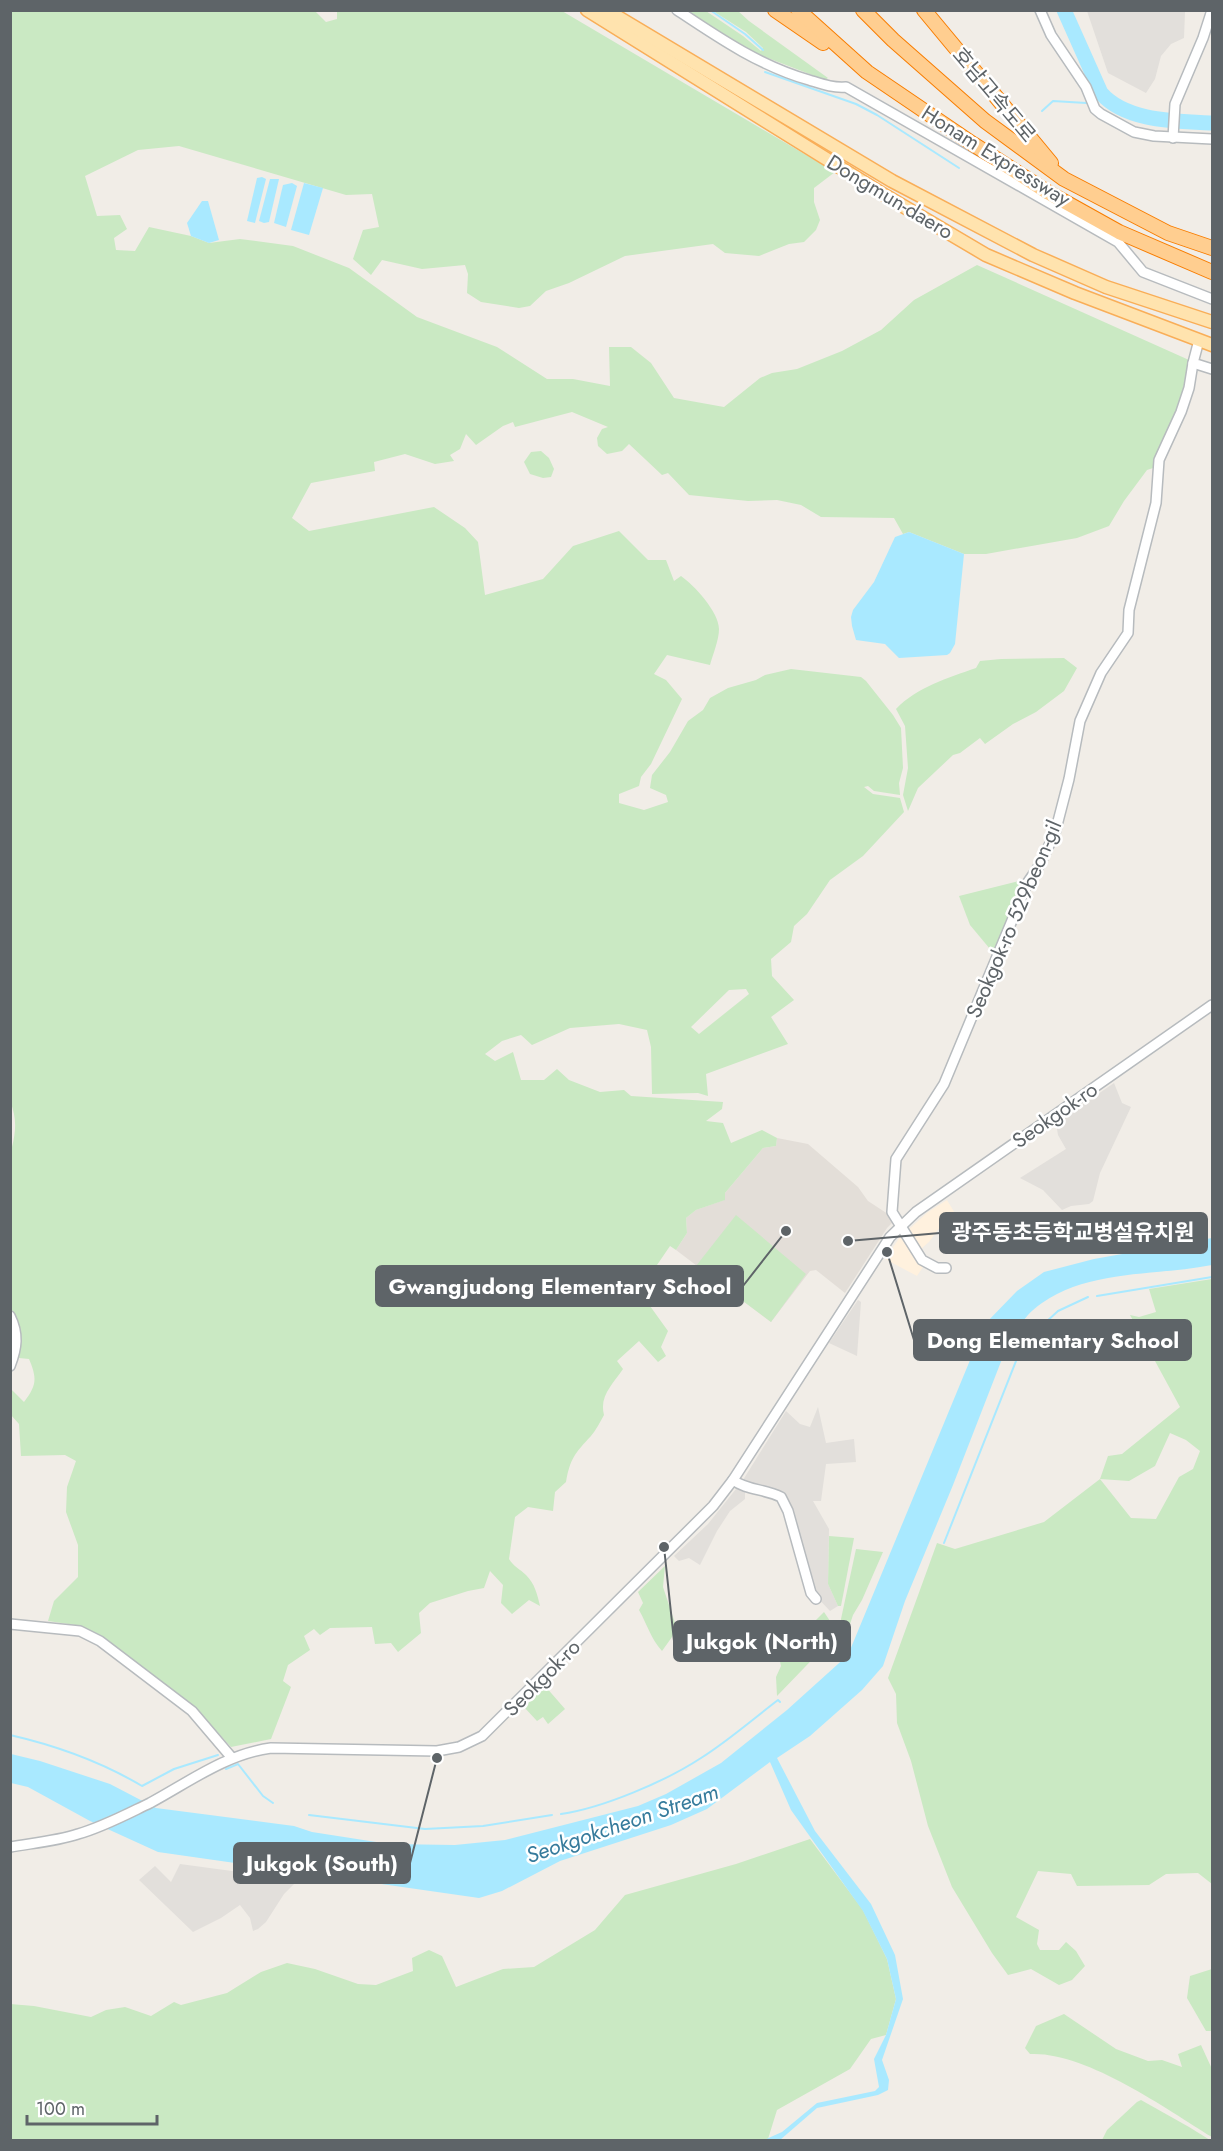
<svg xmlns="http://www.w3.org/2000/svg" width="1223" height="2151" viewBox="0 0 1223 2151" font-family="Jost,'Noto Sans KR',sans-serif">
	<rect width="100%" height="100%" fill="#f1ede7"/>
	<g fill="#fff1de">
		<path d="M947,1200L956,1215L940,1227L929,1242L921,1249L908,1230L928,1212Z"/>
		<path d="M900,1237L920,1262L925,1264L917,1276L885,1259Z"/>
	</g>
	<g fill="#e2dfdb">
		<path d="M1182,11L1185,12L1184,38L1171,44L1161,56L1155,79L1146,93L1108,73L1087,11Z"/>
		<path d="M1114,1083L1122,1103L1131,1107L1100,1173L1093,1201L1089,1204L1071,1206L1062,1210L1043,1190L1020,1178L1066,1149L1058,1135L1056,1123Z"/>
		<path d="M858,1300L861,1302L857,1356L829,1343Z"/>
		<path d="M818,1407L826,1443L854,1439L856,1462L826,1464L821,1501H813L829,1529L828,1584L838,1606L830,1611L813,1593L784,1499L743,1484V1480L786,1411L800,1424L810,1427Z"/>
		<path d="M736,1489L745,1492V1499L730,1511L717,1531L700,1565L689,1558L679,1561L674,1556L708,1524Z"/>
		<path d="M180,1864L298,1880L284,1894L266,1922L258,1929L253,1931L250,1918L240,1905L221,1918L193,1932L139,1880L155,1866L171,1882Z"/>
	</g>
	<path fill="#e3ded8" d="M777,1138L808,1144L858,1187L868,1201L891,1216L894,1221L887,1228L845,1293L816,1270L810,1271L771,1322L676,1250L687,1233L686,1218L696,1210L724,1200L725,1193L763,1148L776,1146Z"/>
	<g fill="#cae9c3" fill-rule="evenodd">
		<path d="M314,10L326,22L337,19V11H562L835,172L814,188V202L820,220L816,230L804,242L789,244L759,256L725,253L713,244L625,256L569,283L546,291L530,306L519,308L481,302L467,293L468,274L465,265L422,269L382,260L371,275L353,259L363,230L379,227L372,194L346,195L179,146L138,150L85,176L97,216L120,215L127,229L114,238L116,250L135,251L149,227L191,236L209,243L240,239L293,246L349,268L417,317L497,347L547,379H573L610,386L609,347H631L651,363L674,398L724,407L760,378L772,373L797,369L842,351L881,330L914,300L977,265L1189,360C1183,398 1170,431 1156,467L1147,470L1124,501L1109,526L1077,538L986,554H964L909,532L903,534L894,518L821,517L801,505L777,500L748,501L689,495L668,473L662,475L629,444L622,451L607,454L598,446L597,438L602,429L608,427L572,412L515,427L513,422L503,426L476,445L466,434L460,449L450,455L454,461L435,464L405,454L374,462L375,471L311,483L292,518L309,531L434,507L465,528L478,542L485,595L543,579L573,546L619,531L648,560H666L674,581L681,576C694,585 719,612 719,629C719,640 713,654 710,665L667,655L654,674L666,680L682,699L651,764L641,777L639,786L619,794V803L644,810L668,802L666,795L650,788L652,775L670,752L688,721L703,710L710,698L728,688L756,680L765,675L791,669L861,677L866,681L893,715L901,728L903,768L899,783L900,795L874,791L868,786L864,787L873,794L900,798L904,812L863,856L830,880L807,914L794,926L791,942L771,959L772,976L794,1000L771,1017L788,1044L706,1074L708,1096L698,1093L652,1094L651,1047L647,1030L619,1024L570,1028L532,1045L521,1035L502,1041L485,1054L495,1061L513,1052L521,1080H544L557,1069L569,1080L600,1092L624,1090L631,1096L723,1102L722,1109L706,1121L723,1123L731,1143L762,1130L777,1138L776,1146L763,1148L725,1193V1200L696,1210L686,1218L687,1233L676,1250L670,1246L657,1265L672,1290L650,1306L668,1331L661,1347L666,1356L658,1362L639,1341L617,1361L623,1369C613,1384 599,1396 604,1415C600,1422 596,1430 591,1436C575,1453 570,1459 566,1482L555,1492L553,1511L528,1507L515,1517L509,1559C514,1567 520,1569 526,1575C535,1584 537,1594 540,1606L529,1600L512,1614L501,1603L503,1585L490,1571L484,1588L468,1591L430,1603L419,1613L421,1633L398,1652L391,1643L375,1644L372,1627L330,1628L320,1635L314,1629L304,1636L310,1650L288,1665L283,1681L291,1687L271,1739L231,1747L196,1709L103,1638L82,1626L48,1621L54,1601L78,1577V1545L66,1512L67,1487L76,1461L65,1455L21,1456L19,1424L11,1415L10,1388L24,1402C37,1385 37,1378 29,1359L19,1358C21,1340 21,1322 10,1307L12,1147C16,1131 17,1118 10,1101L11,11ZM746,989L749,994L699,1034L691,1027L729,990Z"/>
		<path d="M682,11H706L743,36L761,51L763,48L746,32L713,11H738L749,21L828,78L825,80L747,50Z"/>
		<path d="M541,451L549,458L554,469L551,477L543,478L530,474L524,462L531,452Z"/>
		<path d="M1064,658L1077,668L1064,691L1036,712L1013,724L985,744L980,738L960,753L953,755L918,788L908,811L903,795L908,768L905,726L896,709C917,687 948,678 976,668L980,661L1001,659Z"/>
		<path d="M1027,879L995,955L970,925L959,896Z"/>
		<path d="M736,1215L806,1274L771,1322L696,1266Z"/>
		<path d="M1212,1279V1884L1198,1873L1166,1874L1149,1885L1077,1886L1071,1874L1038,1871L1016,1917L1039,1930L1037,1944L1040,1950H1059L1066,1942L1076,1951L1085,1966L1072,1980L1059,1985L1031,1969L1008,1975L992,1953L952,1887L928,1826L911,1761L897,1723L896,1694L888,1678L937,1543L955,1549L1044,1522L1100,1479L1108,1456L1122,1454L1180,1407L1130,1315L1139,1317L1156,1312L1149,1289ZM1170,1433L1186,1440L1200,1451L1193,1469L1179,1477L1156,1519L1131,1518L1100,1479L1129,1481L1155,1466Z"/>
		<path d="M829,1536L854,1538L841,1606H838L828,1584Z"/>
		<path d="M856,1549L883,1552L862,1600L853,1615L849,1627L842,1630L841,1619Z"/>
		<path d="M665,1566L663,1587L676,1626L672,1637L662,1651C651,1639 647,1624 639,1610L643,1603L638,1592Z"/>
		<path d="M824,1612L836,1630L831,1640L777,1696L776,1677L781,1666L779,1657Z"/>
		<path d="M545,1686L565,1709L548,1724L543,1717L537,1721L524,1707Z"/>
		<path d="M810,1839L863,1910L887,1959L896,1999L886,2035L871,2039L850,2069L777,2110L768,2139L764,2140H11L10,2004L34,2006L91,2017L106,2010L125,2007L151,2016L174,2002L181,2005L227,1993L261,1972L287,1963L315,1969L358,1984L376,1985L413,1971L412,1958L429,1950L442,1956L456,1987L503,1969L534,1967L595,1930L625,1895L736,1864Z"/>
		<path d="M1212,1969V2031H1206L1187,1998L1190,1976Z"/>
		<path d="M1064,2014L1116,2049L1148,2061L1162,2060L1182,2067L1178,2054L1201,2045L1212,2069V2137C1165,2108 1085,2051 1030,2054L1025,2048L1036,2026Z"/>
		<path d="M1141,2100L1189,2127L1210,2140H1102L1107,2130L1137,2102Z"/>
	</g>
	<g fill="#a9e9ff">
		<path d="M262,177L266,179L255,223L247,221L257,178Z"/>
		<path d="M270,179H279L269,222L264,223L259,221Z"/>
		<path d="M292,183L297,186L286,227L274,223L283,185Z"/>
		<path d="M304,183L323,188L309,235L291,230Z"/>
		<path d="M202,201H208L219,240L209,243L191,236L187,223Z"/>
		<path d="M909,532L964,554L955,644L950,653L947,655L899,658L885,644L856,640L852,626L851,617L853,610L874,582L895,537Z"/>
		<path d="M1212,1238V1265C1157,1276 1091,1269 1042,1303C1028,1312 1018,1327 1009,1341L953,1485L905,1601L883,1666L862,1690L810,1736L777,1758L815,1831L871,1904L895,1955L903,1999L882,2060L889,2080L888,2090L878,2095L817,2108L780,2140H764L782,2132L817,2103L875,2091L879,2087L874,2059L886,2035L896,1999L887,1959L863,1911L791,1810L770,1762L707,1809L671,1825L560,1861L502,1891L479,1898L158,1852L90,1821L28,1787L11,1783V1754L40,1761L110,1784L156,1808L294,1826L312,1832L389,1844L455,1845L505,1840L638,1806L666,1794L721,1763L787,1710L848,1655L985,1324L1017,1291L1044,1272L1094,1259Z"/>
	</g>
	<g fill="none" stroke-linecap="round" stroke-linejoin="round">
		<g stroke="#a9e9ff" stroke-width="2">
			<path d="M710,10L745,34L763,50"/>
			<path d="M765,72L856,104L877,115L959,168"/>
			<path d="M1096,101L1101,93"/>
			<path d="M1042,111L1053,101L1086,103"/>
			<path d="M1097,1296L1212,1277"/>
			<path d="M944,1543L1020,1351L1033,1334L1058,1311L1088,1297"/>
			<path d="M10,1735C58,1746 100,1761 142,1786L174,1769L218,1755"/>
			<path d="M226,1769L238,1764L263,1796L273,1803"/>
			<path d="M561,1814C603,1808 666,1781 701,1758C728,1741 753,1719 778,1700L780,1702"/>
			<path d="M309,1815L425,1829L483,1826L552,1815"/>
		</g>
		<path stroke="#a9e9ff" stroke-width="15" d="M1064,10L1101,93C1126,122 1177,121 1212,123"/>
		<defs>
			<g id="minor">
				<path d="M677,10C719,38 760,66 809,80C822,84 832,88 846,87L1118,242L1143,272L1212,299"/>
				<path d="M1040,10L1051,35L1086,87L1095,109L1101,114L1134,132L1154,136L1212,139"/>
				<path d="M1173,138L1175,104L1203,38L1212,10"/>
				<path d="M1199,340L1193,363L1212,369"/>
				<path d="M946,1268H937L922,1260L892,1212L896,1159L944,1084L1028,882L1039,866L1055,833L1069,779L1080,721L1101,673L1128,633L1129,610L1156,503L1159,460L1181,412L1189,388L1193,363"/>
				<path d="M10,1316C19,1334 17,1348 10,1366"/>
				<path d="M733,1480C746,1490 765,1489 781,1497L788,1511L811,1593L816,1599"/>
				<path d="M10,1624L80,1631L100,1641L192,1711L232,1758"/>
				<path d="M10,1847C33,1843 57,1841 78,1834C103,1827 127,1814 150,1803C189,1782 226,1754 271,1748L437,1751L459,1747L482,1736L713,1506L733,1480L883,1248L890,1237L916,1212L1212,1005"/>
			</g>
			<g id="major">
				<path d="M587,10L886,196L986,255L1075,293L1212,345"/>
				<path d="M606,10L892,181L1033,255L1106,287L1212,322"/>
			</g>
			<g id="highway">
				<path d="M775,10L823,43"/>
				<path d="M798,10L867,72L973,144L1049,193L1119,232L1212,272"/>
				<path d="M863,10L893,40L985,121L1064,179L1168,233L1212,248"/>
				<path d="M924,10L1051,163"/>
			</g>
		</defs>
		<use href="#minor" stroke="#b7bbbe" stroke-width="12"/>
		<use href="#major" stroke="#f9ae58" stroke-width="15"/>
		<use href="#highway" stroke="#f87d00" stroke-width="16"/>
		<use href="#minor" stroke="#fff" stroke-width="9"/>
		<use href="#major" stroke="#ffe3ae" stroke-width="12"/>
		<use href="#highway" stroke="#ffce90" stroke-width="14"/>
	</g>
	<g text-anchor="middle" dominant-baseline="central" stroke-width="5" stroke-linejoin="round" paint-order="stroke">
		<g font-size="21" fill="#5e6468" stroke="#fff">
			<text transform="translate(994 95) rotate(50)">호남고속도로</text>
			<text transform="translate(996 156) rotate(32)">Honam Expressway</text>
			<text transform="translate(890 197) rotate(31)">Dongmun-daero</text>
			<text transform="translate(1014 919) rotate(-67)">Seokgok-ro 529beon-gil</text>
			<text transform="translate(1055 1115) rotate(-35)">Seokgok-ro</text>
			<text transform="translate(542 1678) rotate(-45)">Seokgok-ro</text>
		</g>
		<g font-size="22" font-style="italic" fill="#367b9c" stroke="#fff">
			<text transform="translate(622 1823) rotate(-19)">Seokgokcheon Stream</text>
		</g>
	</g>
	<path fill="none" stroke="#5e6468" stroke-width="2" d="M848 1241L940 1233M786 1231L743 1286M887 1252L914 1340M664 1547L674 1641M437 1758L410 1863"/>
	<g fill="#5e6468" stroke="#fff" stroke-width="2">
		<circle cx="848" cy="1241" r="6"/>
		<circle cx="786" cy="1231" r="6"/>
		<circle cx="887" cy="1252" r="6"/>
		<circle cx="664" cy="1547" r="6"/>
		<circle cx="437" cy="1758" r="6"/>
	</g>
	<g fill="#5e6468" stroke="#5e6468" stroke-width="2">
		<rect x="940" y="1213" width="267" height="40" rx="6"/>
		<rect x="376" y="1266" width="367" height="40" rx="6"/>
		<rect x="914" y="1320" width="277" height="40" rx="6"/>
		<rect x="674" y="1621" width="176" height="40" rx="6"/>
		<rect x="234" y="1843" width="176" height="40" rx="6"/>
	</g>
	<g font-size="22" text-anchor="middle" font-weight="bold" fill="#fff">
		<text x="1073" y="1240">광주동초등학교병설유치원</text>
		<text x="560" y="1294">Gwangjudong Elementary School</text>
		<text x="1053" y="1348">Dong Elementary School</text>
		<text x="762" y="1649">Jukgok (North)</text>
		<text x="322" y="1871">Jukgok (South)</text>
	</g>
	<rect width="1223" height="2151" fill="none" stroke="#5e6468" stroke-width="24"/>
	<path d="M27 2115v9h130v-9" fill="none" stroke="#5e6468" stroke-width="3"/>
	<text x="36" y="2115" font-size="18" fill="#5e6468" stroke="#ffffff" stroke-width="4.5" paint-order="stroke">100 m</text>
</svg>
